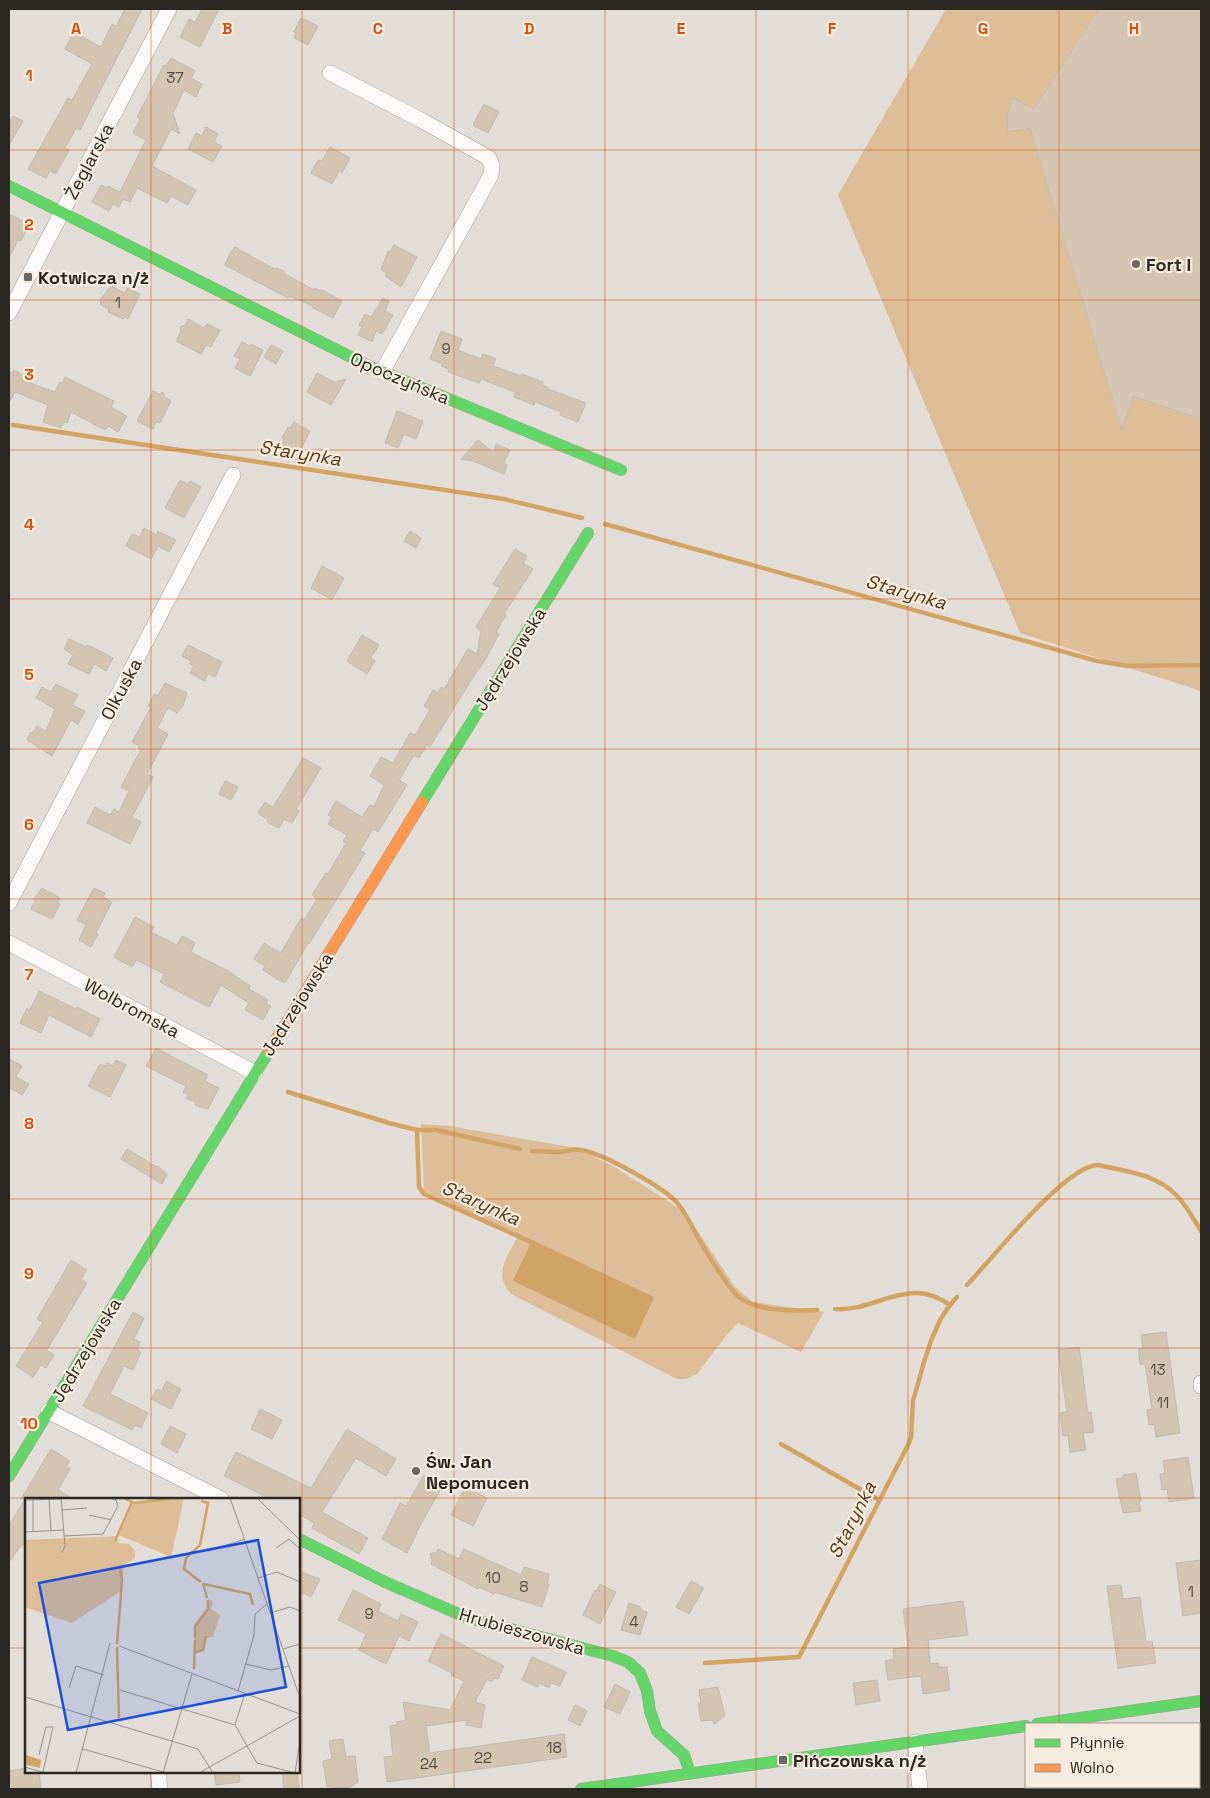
<svg xmlns="http://www.w3.org/2000/svg" width="1210" height="1798" viewBox="0 0 1210 1798" font-family="'Space Grotesk',sans-serif">
	<rect width="100%" height="100%" fill="#e3ddd7"/>
	<g fill="#dbbe98">
		<path d="M946,9H1201V691L1020,633L838,195Z"/>
		<path d="M421,1124L449,1126L577,1148L613,1166L685,1212L735,1287L753,1302L824,1312L801,1352L738,1323L725,1337L697,1374L686,1379H677L513,1295C491,1276 508,1256 518,1236L424,1191Z"/>
	</g>
	<path fill="#d0a465" d="M532,1240L654,1297L635,1339L513,1281Z"/>
	<g fill="none" stroke-linecap="round" stroke-linejoin="round">
		<g stroke="#d0a465" stroke-width="4.5">
			<path d="M13,425L504,499L582,518"/>
			<path d="M605,524L1097,661L1128,666L1201,665"/>
			<path d="M288,1092L389,1123L417,1130H436L520,1149"/>
			<path d="M417,1130L419,1187L424,1194L531,1242"/>
			<path d="M532,1151C541,1151 550,1152 558,1152C566,1152 573,1148 581,1150C602,1153 666,1188 679,1205C687,1215 692,1227 698,1238C707,1253 727,1287 739,1297C757,1312 795,1311 817,1310"/>
			<path d="M967,1285C991,1260 1066,1165 1098,1165C1125,1171 1157,1174 1177,1196C1187,1206 1194,1220 1201,1231"/>
			<path d="M835,1309C865,1311 886,1294 914,1293C927,1292 940,1298 950,1305L957,1297"/>
			<path d="M781,1444L879,1500"/>
			<path d="M705,1663L799,1657L909,1443L911,1437L913,1401L924,1362L931,1341L940,1320L950,1305"/>
		</g>
	</g>
	<g fill="#d4c5b3" stroke="#bfbbb6">
		<path d="M125,9H142L80,130L76,128L65,148L69,150L56,174L50,171L46,178L28,169L68,98L72,100L92,64L65,49L74,32L101,47L112,24L116,26Z"/>
		<path d="M202,9H219L200,47L180,37L189,19L195,22Z"/>
		<path d="M1099,9H1201V419L1133,396L1122,430L1030,128L1008,132L1007,114L1013,98L1034,109Z"/>
		<path d="M301,18L318,26L308,45L294,38L296,33L294,32Z"/>
		<path d="M171,58L195,71L191,78L202,84L196,97L184,90L173,113L180,134L171,129L152,166L196,190L188,205L171,196L167,203L137,188L130,202L123,199L119,207L113,204L109,211L92,202L101,185L107,188L108,186L120,192L146,140L133,133L140,119L137,117L164,65L166,66Z"/>
		<path d="M484,104L499,112L488,133L473,125Z"/>
		<path d="M13,116L23,121L9,145V124Z"/>
		<path d="M206,127L218,134L214,142L222,146L213,162L188,149L196,133L202,136Z"/>
		<path d="M330,147L350,158L342,173L339,171L332,184L311,173L318,160L322,161Z"/>
		<path d="M9,214L29,224L21,241L18,240L9,258Z"/>
		<path d="M394,245L417,257L401,287L385,276L387,273L381,270L388,251L390,252Z"/>
		<path d="M235,247L265,264L275,269L277,268L284,271L285,274L314,290L315,288L321,291L322,290L342,301L333,318L313,308V306L289,296L288,298L225,265L230,253Z"/>
		<path d="M111,286L125,293L128,288L140,294L128,319L125,317L123,319L108,312L109,309L101,305L100,300Z"/>
		<path d="M383,298L389,301L385,311L393,315L382,334L376,331L372,342L358,335L362,327L359,325L365,314L371,317Z"/>
		<path d="M188,319L204,328L207,324L220,330L211,347L206,345L201,354L176,341L181,331L180,327L185,325Z"/>
		<path d="M441,331L462,339L458,350L481,359L483,354L496,359L493,366L521,376L522,374L543,382L542,385L549,388L548,389L586,403L578,422L560,415L561,412L535,402L534,405L514,397L515,392L481,379L479,383L448,372L449,369L441,366L442,364L430,359Z"/>
		<path d="M242,342L250,346L251,344L263,350L250,376L235,368L240,359L234,356Z"/>
		<path d="M271,345L283,351L276,364L264,357Z"/>
		<path d="M14,370L24,376L22,380L55,392L60,382L62,383L65,377L114,401L111,407L127,416L118,432L108,426L105,430L71,412L67,423L63,422L61,428L43,422L48,405L15,392L9,403V371L12,373Z"/>
		<path d="M317,373L334,382L346,379L331,405L307,392Z"/>
		<path d="M153,391L159,394L163,392L165,397L171,401L160,423L156,422L153,429L137,421Z"/>
		<path d="M397,411L423,421L416,439L404,434L398,448L385,443Z"/>
		<path d="M294,422L310,431L298,455L281,446L284,440L282,438L288,427L290,428Z"/>
		<path d="M478,440L494,453L496,444L510,450L504,462L507,465L504,474L473,461L461,459Z"/>
		<path d="M180,480L188,484L190,481L201,487L184,518L165,508Z"/>
		<path d="M144,528L157,535L158,531L176,540L169,552L158,546L151,559L126,546L132,534L140,537Z"/>
		<path d="M410,531L421,538L416,548L404,541Z"/>
		<path d="M515,549L527,556L523,563L533,569L504,614L506,615L496,632L499,634L485,660L470,682L430,747L427,745L419,758L414,755L399,780L407,785L378,832L373,829L360,850L365,853L309,944L308,943L285,983L277,979L263,970L265,966L254,959L264,943L281,953L301,918L304,920L317,899L312,895L326,873L328,874L346,843L343,841L347,835L328,824L332,817L328,815L336,801L362,817L370,805L374,807L384,785L370,776L381,757L393,763L410,733L415,735L430,710L424,706L433,690L438,693L441,687L444,689L468,649L477,654L481,631L476,627L500,588L493,584Z"/>
		<path d="M322,566L344,578L332,600L311,588Z"/>
		<path d="M362,635L379,645L371,658L375,661L367,674L347,661Z"/>
		<path d="M69,639L86,647L88,645L113,658L106,671L94,664L89,674L68,664L73,655L64,649Z"/>
		<path d="M188,645L222,662L215,677L208,674L205,681L190,673L194,666L190,664L191,661L182,656Z"/>
		<path d="M165,683L187,693L183,706L177,713L168,708L157,728L168,734L147,774L153,777L132,817L141,822L130,844L87,823L95,807L110,815L114,809L119,812L129,791L121,787L141,749L138,748L139,746L132,742L151,707L148,706L154,694L158,696Z"/>
		<path d="M56,684L78,695L72,705L85,711L78,724L71,720L52,756L27,740L30,733L33,732L37,726L46,731L55,709L36,698L42,687L51,692Z"/>
		<path d="M303,758L321,768L296,809L299,811L292,823L284,819L279,828L267,822L268,820L258,813L265,802L273,807Z"/>
		<path d="M225,781L238,787L231,800L219,794Z"/>
		<path d="M42,888L60,898L58,902L60,904L52,919L31,909L35,901L34,899Z"/>
		<path d="M94,888L105,893L103,897L112,902L96,933L98,934L91,947L79,940L86,925L77,920Z"/>
		<path d="M135,917L154,927L151,932L177,945L182,936L195,943L191,952L228,971L250,986L249,989L268,1000L266,1003L271,1006L263,1020L245,1010L249,1003L221,985L209,1007L160,982L164,974L136,960L132,967L114,957Z"/>
		<path d="M39,991L76,1009L77,1007L100,1019L91,1037L49,1015L41,1033L20,1023L27,1008L30,1010Z"/>
		<path d="M156,1048L208,1075L205,1081L219,1088L208,1109L196,1106L195,1102L186,1098L188,1095L183,1092L186,1086L146,1066Z"/>
		<path d="M9,1059L22,1066L16,1077L29,1084L22,1095L10,1088L9,1090Z"/>
		<path d="M116,1060L126,1065L110,1097L88,1086L100,1064L105,1066L107,1063L113,1066Z"/>
		<path d="M127,1149L157,1167L158,1166L167,1174L162,1184L121,1159Z"/>
		<path d="M71,1260L87,1270L81,1279L87,1283L47,1350L54,1355L46,1368L41,1365L33,1377L16,1366L43,1322L37,1319Z"/>
		<path d="M133,1312L144,1318L134,1339L140,1342L137,1350L141,1352L133,1370L124,1366L110,1394L148,1413L141,1428L135,1425L132,1430L83,1406Z"/>
		<path d="M1166,1332L1180,1433L1156,1437L1154,1424L1149,1425L1147,1410L1152,1409L1147,1376L1145,1364H1140L1138,1349L1143,1348L1141,1335Z"/>
		<path d="M1079,1347L1088,1413L1091,1412L1094,1432L1083,1433L1086,1450L1070,1452L1068,1435L1063,1436L1060,1413L1067,1412L1058,1350Z"/>
		<path d="M166,1381L181,1389L171,1409L151,1399L157,1389L162,1391Z"/>
		<path d="M260,1409L282,1420L272,1439L251,1429Z"/>
		<path d="M170,1426L186,1434L177,1453L161,1444Z"/>
		<path d="M347,1429L396,1459L386,1476L356,1458L322,1512L368,1538L359,1554L312,1528L314,1523L299,1514V1499H270L224,1476L236,1452L311,1488Z"/>
		<path d="M51,1449L70,1461L66,1466L70,1469L58,1490L73,1499H26V1547L22,1544L9,1562V1526L25,1499H21Z"/>
		<path d="M1188,1457L1194,1498L1169,1502L1167,1489L1162,1490L1160,1474L1165,1473L1163,1461Z"/>
		<path d="M1136,1473L1141,1501H1139L1141,1511L1123,1513L1116,1479L1123,1478V1475Z"/>
		<path d="M424,1475L443,1485L416,1533H417L407,1553L382,1539L400,1503L406,1506Z"/>
		<path d="M465,1487L487,1498L473,1526L451,1515Z"/>
		<path d="M438,1549L459,1559L464,1549L521,1575L524,1567L549,1574L547,1584H549L542,1607L494,1592V1594L479,1587L478,1589L431,1564L432,1561L430,1553H436Z"/>
		<path d="M1201,1560V1613L1183,1616L1176,1563Z"/>
		<path d="M299,1571L320,1579L311,1597L299,1591Z"/>
		<path d="M691,1581L704,1588L689,1614L676,1607Z"/>
		<path d="M600,1584L616,1592L600,1624L583,1615L595,1590L597,1591Z"/>
		<path d="M1121,1585L1123,1599L1140,1597L1146,1642L1152,1641L1156,1663L1118,1668L1107,1586Z"/>
		<path d="M353,1590L381,1604L378,1611L398,1621L401,1614L418,1622L409,1641L399,1636L386,1664L359,1650L366,1634L338,1620Z"/>
		<path d="M963,1601L968,1635L928,1640L930,1664L938,1663L939,1667H947L950,1690L923,1694L921,1676L888,1680L885,1661L894,1659L893,1649L908,1647L903,1609Z"/>
		<path d="M629,1603L640,1607L642,1611L647,1612L640,1635L621,1630Z"/>
		<path d="M441,1634L504,1666L498,1679L494,1678L492,1682L487,1679L475,1702L485,1705L481,1728L466,1725L467,1720L426,1726L430,1753L564,1734L567,1757L387,1782L384,1757L393,1756L390,1726L397,1725V1722L406,1720L403,1702L450,1710L464,1681L451,1675L452,1673L428,1661Z"/>
		<path d="M532,1657L566,1672L560,1686L551,1683L549,1688L539,1683L538,1687L522,1680Z"/>
		<path d="M877,1680L880,1701L856,1705L853,1683Z"/>
		<path d="M615,1684L630,1692L620,1714L604,1707Z"/>
		<path d="M718,1687L725,1716L714,1724L713,1720L701,1721L698,1704L701,1703L699,1690Z"/>
		<path d="M575,1705L587,1711L580,1726L568,1720Z"/>
		<path d="M343,1739L346,1757L355,1756L358,1782L350,1787L330,1789V1786L327,1787L323,1761L332,1759L329,1741Z"/>
		<path d="M26,1768V1772H39L41,1789H9V1771Z"/>
		<path d="M214,1772H239L240,1782L216,1785Z"/>
		<path d="M282,1772H297L299,1789H284Z"/>
	</g>
	<g fill="none" stroke-linecap="round" stroke-linejoin="round">
		<defs>
			<g id="street">
				<path d="M330,73L421,120L489,158L492,166L491,175L382,372"/>
				<path d="M9,313L169,9"/>
				<path d="M9,903L233,475"/>
				<path d="M9,943L255,1073"/>
				<path d="M1201,1383V1386"/>
				<path d="M48,1411L221,1499"/>
				<path d="M915,1742L920,1789"/>
				<path d="M158,1772L160,1789"/>
			</g>
			<g id="fast">
				<path d="M9,186L371,367L621,470"/>
				<path d="M422,802L588,533"/>
				<path d="M9,1476L269,1051"/>
				<path d="M299,1539L385,1582L468,1618L613,1656L628,1662L640,1673L647,1691L650,1711L657,1731L684,1755L690,1773"/>
				<path d="M1037,1724L1201,1701"/>
				<path d="M581,1789L1026,1726"/>
			</g>
			<path id="slow" d="M269,1051L422,802"/>
		</defs>
		<use href="#street" stroke="#a49f9b" stroke-width="16"/>
		<use href="#fast" stroke="#a49f9b" stroke-width="12"/>
		<use href="#slow" stroke="#a49f9b" stroke-width="12"/>
		<use href="#street" stroke="#fbfaf9" stroke-width="15"/>
		<use href="#fast" stroke="#63d668" stroke-width="11"/>
		<use href="#slow" stroke="#ff974d" stroke-width="11"/>
	</g>
	<path fill="none" stroke="#d5540e" stroke-width="1" stroke-opacity="0.55" d="M151,9V1499M302,9V1789M454,9V1789M605,9V1789M756,9V1789M908,9V1789M1059,9V1724M9,150H1201M9,300H1201M9,450H1201M9,599H1201M9,749H1201M9,899H1201M9,1049H1201M9,1199H1201M9,1348H1201M9,1498H1201M9,1648H26M299,1648H1201M151,1772V1789M1059,1787V1789"/>
	<g fill="#6b6762" stroke="#f5ebdf" stroke-width="2">
		<circle cx="1136" cy="264" r="5"/>
		<rect x="23" y="272" width="10" height="10" rx="2.5"/>
		<circle cx="416" cy="1471" r="5"/>
		<rect x="778" y="1755" width="10" height="10" rx="2.5"/>
	</g>
	<g text-anchor="middle" dominant-baseline="central" stroke-width="4.5" stroke-linejoin="round" paint-order="stroke">
		<g font-size="15" fill="#554e47">
			<text x="175" y="77">37</text>
			<text x="118" y="302">1</text>
			<text x="446" y="348">9</text>
			<text x="1158" y="1369">13</text>
			<text x="1163" y="1402">11</text>
			<text x="493" y="1577">10</text>
			<text x="524" y="1586">8</text>
			<text x="1191" y="1591">1</text>
			<text x="369" y="1613">9</text>
			<text x="634" y="1621">4</text>
			<text x="554" y="1747">18</text>
			<text x="483" y="1757">22</text>
			<text x="429" y="1763">24</text>
		</g>
		<g font-size="18" fill="#2b2723" stroke="#f5ebdf">
			<text transform="translate(89 161) rotate(-62)">Żeglarska</text>
			<text transform="translate(400 378) rotate(23)">Opoczyńska</text>
			<text transform="translate(510 659) rotate(-58)">Jędrzejowska</text>
			<text transform="translate(121 689) rotate(-62)">Olkuska</text>
			<text transform="translate(297 1004) rotate(-58)">Jędrzejowska</text>
			<text transform="translate(132 1008) rotate(28)">Wolbromska</text>
			<text transform="translate(86 1350) rotate(-59)">Jędrzejowska</text>
			<text transform="translate(522 1631) rotate(16)">Hrubieszowska</text>
		</g>
		<g font-size="18" font-weight="bold" fill="#2b2723" stroke="#f5ebdf" text-anchor="start">
			<text x="1146" y="264">Fort I</text>
			<text x="38" y="277">Kotwicza n/ż</text>
			<text x="426" y="1461">Św. Jan<tspan x="426" dy="21">Nepomucen</tspan></text>
			<text x="793" y="1760">Pińczowska n/ż</text>
		</g>
		<g font-size="19" font-style="italic" fill="#563c19" stroke="#f5ebdf">
			<text transform="translate(300 453) rotate(9)">Starynka</text>
			<text transform="translate(906 592) rotate(16)">Starynka</text>
			<text transform="translate(481 1203) rotate(24)">Starynka</text>
			<text transform="translate(852 1520) rotate(-63)">Starynka</text>
		</g>
	</g>
	<g transform="translate(25 1498)">
		<rect width="275" height="275" fill="#e3ddd7"/>
		<path d="M144,0H159L146,59L94,37L108,5ZM92,38L94,45L104,46L110,53V60L99,67L96,93L47,125L0,109V42ZM183,101L188,103L186,111L195,117L188,139L181,140L178,152L170,154L169,135L174,120L183,110Z" fill="#dbbe98"/>
		<path d="M1,257L16,262L15,270L2,267Z" fill="#d0a465"/>
		<path fill="none" stroke="#d0a465" stroke-width="2.5" d="M176,3L183,5L175,47L161,60L159,71L176,84M108,5L144,1M90,43L107,4L99,0M178,85L182,100M179,86L225,96L228,107M170,140V128L183,111V102M92,146L97,83L95,68M92,149L94,220M171,154L178,152L181,138M169,171L170,142"/>
		<path fill="none" stroke="#99948f" stroke-width="1" d="M36,0L40,48L37,55M205,0L275,200M232,0L275,42M24,1L26,33M0,2L36,1M37,12L62,10M64,17L86,22M0,34L39,32M8,34V2M40,38L78,36L93,8L91,2L84,0M251,50L264,41L275,51M183,53L220,41M233,80L252,74L275,84M245,115L265,109L275,113M94,148L275,216M258,151L275,146M221,166L246,172L264,168M44,190L51,168L79,177M95,192L210,227M213,193L229,137L230,116L242,106M220,195L210,227L232,265L270,275M0,199L173,251L188,275M58,251L138,274M14,257L21,229H28L18,274M0,269L19,275M51,275L85,145M138,275L167,176M174,275L275,218M270,275L275,243"/>
		<path fill="#1d4ed8" fill-opacity="0.15" stroke="#1d4ed8" stroke-width="2.5" d="M233,42L261,189L43,232L14,85Z"/>
		<rect width="275" height="275" fill="none" stroke="#2b2723" stroke-width="2.5"/>
	</g>
	<g font-size="16" text-anchor="middle" font-weight="bold" fill="#d5540e" stroke="#f5ebdf" stroke-width="4.5" stroke-linejoin="round" paint-order="stroke">
		<text x="76" y="34">A</text>
		<text x="227" y="34">B</text>
		<text x="378" y="34">C</text>
		<text x="529" y="34">D</text>
		<text x="681" y="34">E</text>
		<text x="832" y="34">F</text>
		<text x="983" y="34">G</text>
		<text x="1134" y="34">H</text>
		<text x="29" y="81">1</text>
		<text x="29" y="230">2</text>
		<text x="29" y="380">3</text>
		<text x="29" y="530">4</text>
		<text x="29" y="680">5</text>
		<text x="29" y="830">6</text>
		<text x="29" y="980">7</text>
		<text x="29" y="1129">8</text>
		<text x="29" y="1279">9</text>
		<text x="29" y="1429">10</text>
	</g>
	<rect width="1210" height="1798" fill="none" stroke="#2b2723" stroke-width="20"/>
	<rect x="1025" y="1723" width="175" height="65" fill="#f5ebdf" stroke="#a49d94"/>
	<rect x="1035" y="1739" width="25" height="8" fill="#63d668" stroke="#a49d94"/>
	<text x="1070" y="1748" font-size="15" fill="#2b2723">Płynnie</text>
	<rect x="1035" y="1764" width="25" height="8" fill="#ff974d" stroke="#a49d94"/>
	<text x="1070" y="1773" font-size="15" fill="#2b2723">Wolno</text>
</svg>
